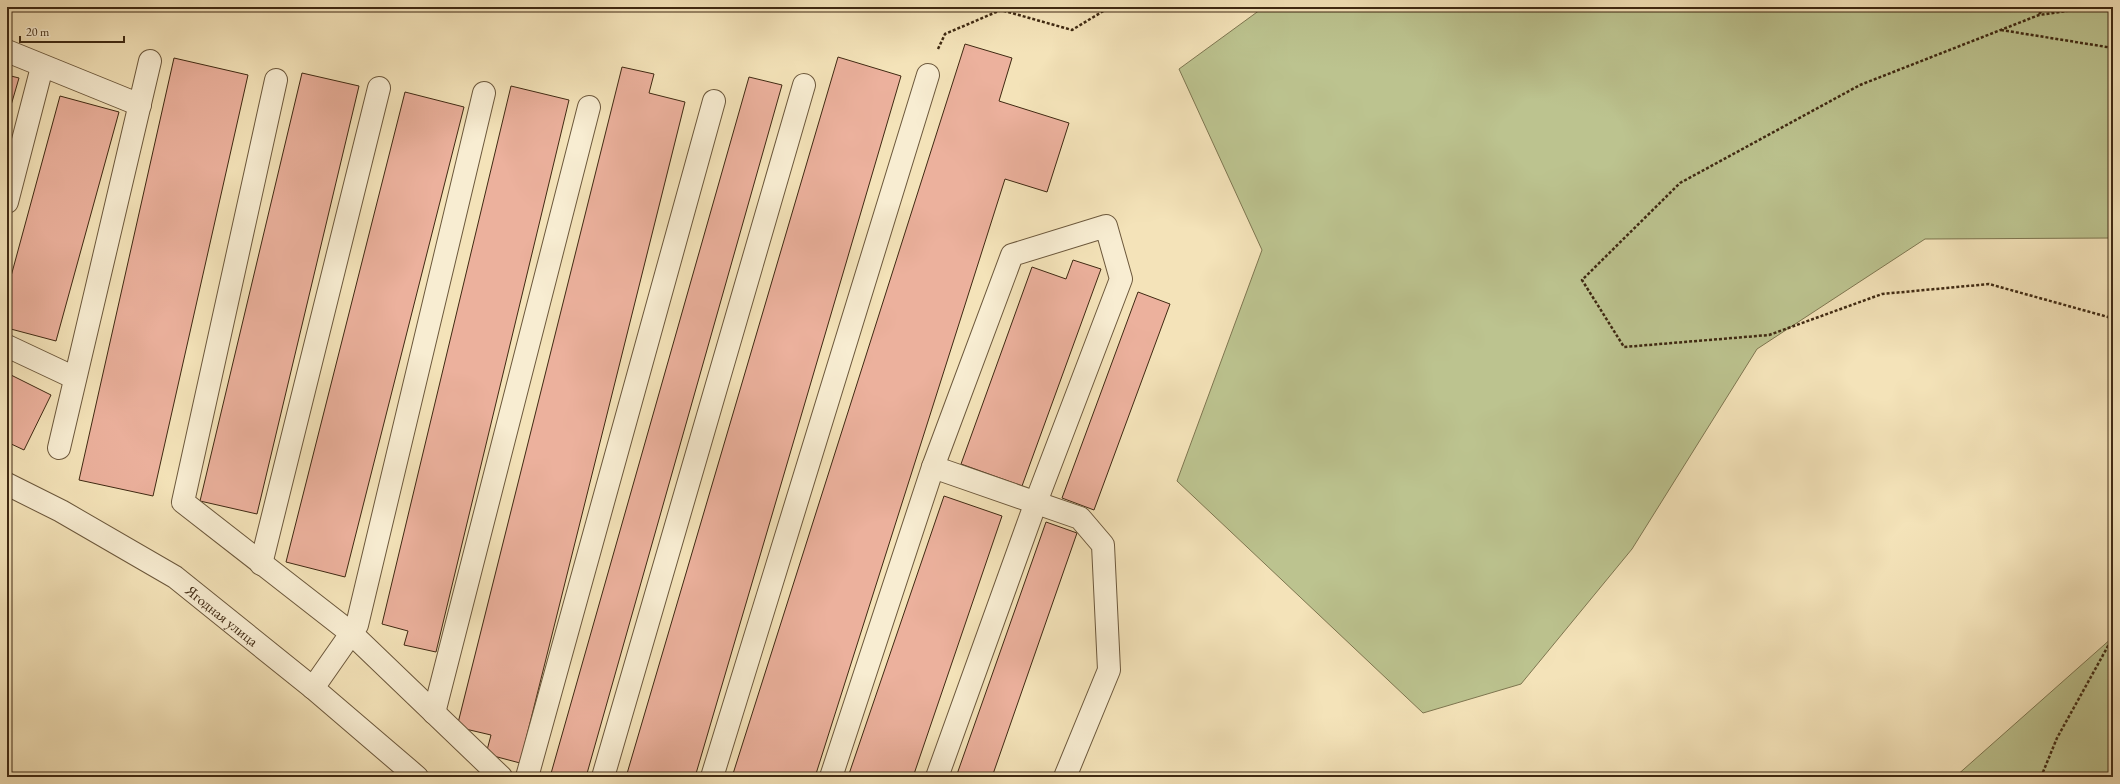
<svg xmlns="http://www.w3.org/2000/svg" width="2120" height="784" viewBox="0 0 2120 784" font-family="'EB Garamond',serif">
	<rect width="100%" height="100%" fill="#f4e3b9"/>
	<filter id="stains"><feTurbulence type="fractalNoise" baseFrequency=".005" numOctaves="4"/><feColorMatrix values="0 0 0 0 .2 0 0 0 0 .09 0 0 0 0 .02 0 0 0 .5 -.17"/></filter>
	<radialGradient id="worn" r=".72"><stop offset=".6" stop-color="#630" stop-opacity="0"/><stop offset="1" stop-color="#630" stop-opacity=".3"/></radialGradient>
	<g fill="#bcc38f" stroke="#7e7650">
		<path d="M1264,7H2113V238L1925,239L1757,349L1632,549L1521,684L1423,713L1177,481L1262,250L1179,69Z"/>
		<path d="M2113,637V777H1955Z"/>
	</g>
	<g fill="#ecb19d" stroke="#3f2912">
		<path d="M965,44L1012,58L999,101L1069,123L1047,192L1005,179L815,777H732Z"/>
		<path d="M838,57L901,76L695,777H626Z"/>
		<path d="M174,58L248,75L153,496L79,480Z"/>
		<path d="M622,67L654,74L649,93L685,102L520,763L486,754L491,735L457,727Z"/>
		<path d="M302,73L359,86L257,514L200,501Z"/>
		<path d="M7,75L19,78L7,119Z"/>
		<path d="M749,77L782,85L586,777H550Z"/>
		<path d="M511,86L569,100L436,652L404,645L408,631L382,624Z"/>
		<path d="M405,92L464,107L345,577L286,562Z"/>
		<path d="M60,96L119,112L56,341L7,328V291Z"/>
		<path d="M1073,260L1101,269L1022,486L961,464L1032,267L1066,279Z"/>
		<path d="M1138,292L1170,304L1094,510L1062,498Z"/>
		<path d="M7,373L51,395L24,450L7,442Z"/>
		<path d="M944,496L1002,516L913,777H848Z"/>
		<path d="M1046,522L1077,533L992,777H956Z"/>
	</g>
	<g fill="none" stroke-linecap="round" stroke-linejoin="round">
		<defs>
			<g id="minor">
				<path d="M7,51L140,105"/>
				<path d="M276,80L183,502L351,633L501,777"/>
				<path d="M7,202L42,67"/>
				<path d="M7,346L75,378"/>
				<path d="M59,448L150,61"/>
				<path d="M933,467L1080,518L1103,545L1109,670L1065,777"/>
				<path id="s1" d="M7,484L61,511L175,577L313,688L417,777"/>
				<path d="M261,564L379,88"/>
				<path d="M313,688L357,625L484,93"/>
				<path d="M434,713L589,107"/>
				<path d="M527,777L714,101"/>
				<path d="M603,777L804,85"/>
				<path d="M712,777L928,75"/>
				<path d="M831,777L933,467L1012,255L1106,226L1121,279L1036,502L937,777"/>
			</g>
		</defs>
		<use href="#minor" stroke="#6c583c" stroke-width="24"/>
		<g stroke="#3f2912" stroke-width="2.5" stroke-dasharray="3 2" stroke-linecap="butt">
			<path d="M2094,7L2039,15L1860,85L1680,183L1582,280L1624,347L1769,335L1882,294L1989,284L2108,317L2113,321"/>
			<path d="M2039,14L2045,7"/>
			<path d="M2001,30L2113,48"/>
			<path d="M938,49L945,34L1001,10L1072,30L1110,7"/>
			<path d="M2041,777L2057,738L2113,637"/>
		</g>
		<use href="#minor" stroke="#f8edd2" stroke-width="22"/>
	</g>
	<g text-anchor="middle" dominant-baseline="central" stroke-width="4" stroke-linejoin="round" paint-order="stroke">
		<g font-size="15" fill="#3f2912" stroke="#f8edd2">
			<text stroke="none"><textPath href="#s1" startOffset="253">Ягодная улица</textPath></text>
		</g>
	</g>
	<rect width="2120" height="784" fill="none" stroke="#f4e3b9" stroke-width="24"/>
	<rect x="8" y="8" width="2104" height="768" fill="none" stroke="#3f2912" stroke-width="2"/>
	<rect x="12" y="12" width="2096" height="760" fill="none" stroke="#3f2912"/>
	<path d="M20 36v6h104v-6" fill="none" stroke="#3f2912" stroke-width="2"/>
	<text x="26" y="36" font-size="12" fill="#3f2912" stroke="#f8edd2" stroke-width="3" paint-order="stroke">20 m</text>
	<rect width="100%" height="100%" filter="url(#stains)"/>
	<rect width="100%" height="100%" fill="url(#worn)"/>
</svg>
